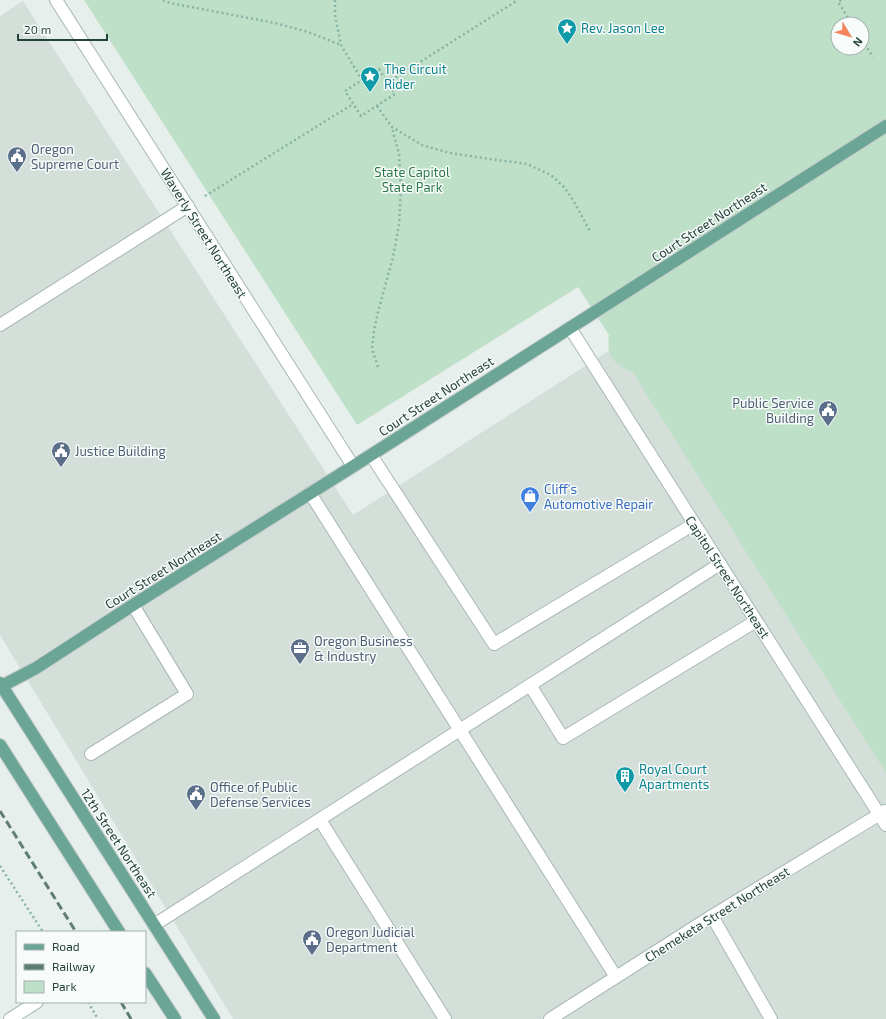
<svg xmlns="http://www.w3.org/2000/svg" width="886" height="1019" viewBox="0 0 886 1019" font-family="'Exo 2',sans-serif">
	<rect width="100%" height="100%" fill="#e6efeb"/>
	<path fill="#d4dfda" d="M23,1L353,515L886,173V1019H233L0,635V16Z"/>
	<path fill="#bfe0c8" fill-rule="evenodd" d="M84,0H886V773L633,373C614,364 606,357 609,335L578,287L357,425ZM838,24H862V48H838Z"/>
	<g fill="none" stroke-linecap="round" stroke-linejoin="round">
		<defs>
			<g id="minor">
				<path d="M56,0L353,466"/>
				<path d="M0,325L188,206"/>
				<path d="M570,328L886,825"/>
				<path d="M371,455L494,644L694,524"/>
				<path d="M310,493L616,977"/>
				<path d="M530,685L563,738L756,621"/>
				<path d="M91,754L187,694L133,605"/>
				<path d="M320,820L445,1019"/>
				<path d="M712,916L771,1019"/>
				<path d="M154,925L720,564"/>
				<path d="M10,1019L37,1002"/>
				<path d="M550,1019L712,916L885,811"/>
			</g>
			<g id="major">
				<path d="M0,683L214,1019"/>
				<path d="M0,687L36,668L133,605L371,455L886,126"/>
				<path d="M0,745L119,932"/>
				<path d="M145,973L175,1019"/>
			</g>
		</defs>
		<use href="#minor" stroke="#a8b8b2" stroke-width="14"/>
		<use href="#major" stroke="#c2cac8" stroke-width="14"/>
		<g stroke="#86b3a5" stroke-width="2.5" stroke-dasharray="2 3" stroke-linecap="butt">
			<path d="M163,0L170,3L275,23L308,32L341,45"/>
			<path d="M335,0V15L341,45L362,80"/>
			<path d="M841,0L838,2L852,24"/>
			<path d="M862,40L873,57"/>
			<path d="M379,69L395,94L361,116L345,91Z"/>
			<path d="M387,83L518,0"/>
			<path d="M377,106L392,127L422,145L450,153L483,158L527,164L551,175L564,187L573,200L591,233"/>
			<path d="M205,196L353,104"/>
			<path d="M378,367L372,349L374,330L378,312L393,257L399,225L401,189L399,154L392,128"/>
			<path d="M0,866L43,932"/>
			<path d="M88,1002L98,1019"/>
		</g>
		<use href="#minor" stroke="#fff" stroke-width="12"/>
		<use href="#major" stroke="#6aa596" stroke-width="12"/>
		<g stroke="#5f7d75" stroke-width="3" stroke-dasharray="8 4" stroke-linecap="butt">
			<path d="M0,811L76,932"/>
			<path d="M121,1002L131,1019"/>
		</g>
	</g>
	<defs>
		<symbol id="sight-pin" viewBox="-11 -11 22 30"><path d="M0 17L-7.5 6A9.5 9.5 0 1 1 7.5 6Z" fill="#0f9aa8" stroke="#f7fbf9"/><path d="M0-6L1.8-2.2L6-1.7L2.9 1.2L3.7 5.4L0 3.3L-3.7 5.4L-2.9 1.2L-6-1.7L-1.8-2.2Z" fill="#fff"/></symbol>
		<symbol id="civic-pin" viewBox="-11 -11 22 30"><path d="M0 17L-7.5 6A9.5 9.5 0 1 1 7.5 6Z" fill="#5c6f8a" stroke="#f7fbf9"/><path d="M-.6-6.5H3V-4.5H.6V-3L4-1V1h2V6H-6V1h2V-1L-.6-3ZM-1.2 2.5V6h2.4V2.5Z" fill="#fff"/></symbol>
		<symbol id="shop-pin" viewBox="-11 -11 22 30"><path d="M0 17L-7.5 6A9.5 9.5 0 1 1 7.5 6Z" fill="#3f7fe0" stroke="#f7fbf9"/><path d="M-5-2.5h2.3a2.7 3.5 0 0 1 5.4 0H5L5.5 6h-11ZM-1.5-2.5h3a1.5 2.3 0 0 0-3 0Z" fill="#fff"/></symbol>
		<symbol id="office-pin" viewBox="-11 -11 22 30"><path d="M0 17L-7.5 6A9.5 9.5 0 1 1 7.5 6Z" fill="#5c6f8a" stroke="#f7fbf9"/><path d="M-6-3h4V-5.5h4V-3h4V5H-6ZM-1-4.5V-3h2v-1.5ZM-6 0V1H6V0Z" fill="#fff"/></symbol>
		<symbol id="building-pin" viewBox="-11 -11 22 30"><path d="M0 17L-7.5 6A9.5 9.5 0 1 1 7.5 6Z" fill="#0f9aa8" stroke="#f7fbf9"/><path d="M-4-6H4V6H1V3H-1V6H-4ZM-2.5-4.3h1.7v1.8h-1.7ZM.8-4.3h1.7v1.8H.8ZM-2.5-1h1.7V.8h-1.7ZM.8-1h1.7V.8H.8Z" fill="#fff"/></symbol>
	</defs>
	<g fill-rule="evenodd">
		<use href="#sight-pin" x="556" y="17" width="22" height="30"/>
		<use href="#sight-pin" x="359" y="65" width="22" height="30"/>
		<use href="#civic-pin" x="6" y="145" width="22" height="30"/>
		<use href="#civic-pin" x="817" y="399" width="22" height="30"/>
		<use href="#civic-pin" x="50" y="440" width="22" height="30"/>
		<use href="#shop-pin" x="519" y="485" width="22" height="30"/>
		<use href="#office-pin" x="289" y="637" width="22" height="30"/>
		<use href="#building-pin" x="614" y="765" width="22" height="30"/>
		<use href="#civic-pin" x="185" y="783" width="22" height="30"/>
		<use href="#civic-pin" x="301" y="928" width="22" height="30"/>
	</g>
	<g text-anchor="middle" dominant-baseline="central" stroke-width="3" stroke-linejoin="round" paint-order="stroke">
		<g font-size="13" fill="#0d838f" stroke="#f7fbf9" text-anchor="start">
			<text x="581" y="28">Rev. Jason Lee</text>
			<text x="384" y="69">The Circuit<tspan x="384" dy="15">Rider</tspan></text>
			<text x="639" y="769">Royal Court<tspan x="639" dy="15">Apartments</tspan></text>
		</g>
		<g font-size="13" fill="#4e5e75" stroke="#f7fbf9" text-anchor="start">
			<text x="31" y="149">Oregon<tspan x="31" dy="15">Supreme Court</tspan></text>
			<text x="814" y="403" text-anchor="end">Public Service<tspan x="814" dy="15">Building</tspan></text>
			<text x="75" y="451">Justice Building</text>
			<text x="314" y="641">Oregon Business<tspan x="314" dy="15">&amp; Industry</tspan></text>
			<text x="210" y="787">Office of Public<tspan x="210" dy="15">Defense Services</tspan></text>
			<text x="326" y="932">Oregon Judicial<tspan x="326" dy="15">Department</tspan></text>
		</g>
		<g font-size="13" fill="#2d7a4b" stroke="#f7fbf9">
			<text x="412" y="172">State Capitol<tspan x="412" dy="15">State Park</tspan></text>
		</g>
		<g font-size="13" fill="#24423a" stroke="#f7fbf9">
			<text transform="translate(709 222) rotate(-33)">Court Street Northeast</text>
			<text transform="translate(204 233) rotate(58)">Waverly Street Northeast</text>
			<text transform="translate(436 396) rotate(-33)">Court Street Northeast</text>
			<text transform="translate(163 570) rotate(-32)">Court Street Northeast</text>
			<text transform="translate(728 577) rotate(57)">Capitol Street Northeast</text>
			<text transform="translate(119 843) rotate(57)">12th Street Northeast</text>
			<text transform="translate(717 914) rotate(-32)">Chemeketa Street Northeast</text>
		</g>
		<g font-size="13" fill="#366cbe" stroke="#f7fbf9" text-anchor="start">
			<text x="544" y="489">Cliff's<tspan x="544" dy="15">Automotive Repair</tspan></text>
		</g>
	</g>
	<rect x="16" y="931" width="130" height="72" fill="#f7fbf9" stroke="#a3b1ad"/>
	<rect x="24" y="944" width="20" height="6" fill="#6aa596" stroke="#a3b1ad"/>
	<text x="52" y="951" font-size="12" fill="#24423a">Road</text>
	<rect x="24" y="964" width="20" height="6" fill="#5f7d75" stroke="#a3b1ad"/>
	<text x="52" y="971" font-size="12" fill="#24423a">Railway</text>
	<rect x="24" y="981" width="20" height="12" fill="#bfe0c8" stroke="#a3b1ad"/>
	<text x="52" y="991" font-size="12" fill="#24423a">Park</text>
	<g transform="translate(850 36) rotate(128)"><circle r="19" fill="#f7fbf9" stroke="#a3b1ad"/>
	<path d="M0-3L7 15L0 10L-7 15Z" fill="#f4845f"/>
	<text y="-6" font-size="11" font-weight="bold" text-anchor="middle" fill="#24423a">N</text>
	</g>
	<path d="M18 34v6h89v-6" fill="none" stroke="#24423a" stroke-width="2"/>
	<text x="24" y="34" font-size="12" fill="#24423a" stroke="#f7fbf9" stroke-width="3" paint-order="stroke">20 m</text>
</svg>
